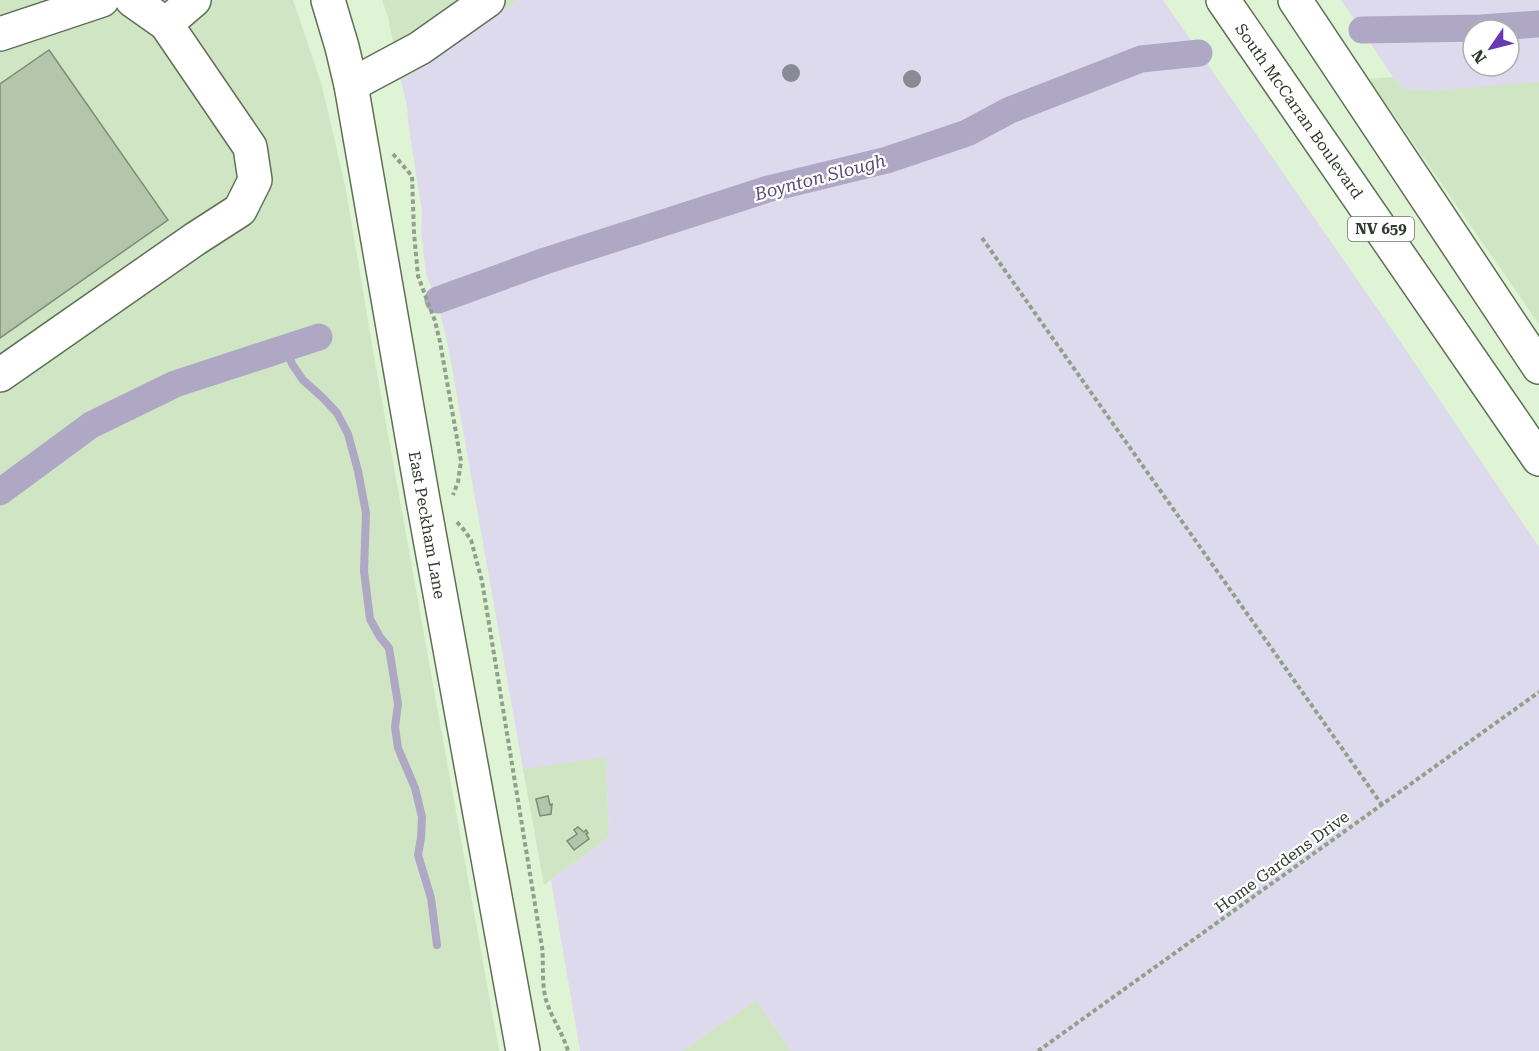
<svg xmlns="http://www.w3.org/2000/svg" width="1539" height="1051" viewBox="0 0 1539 1051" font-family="'Roboto Serif',serif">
	<rect width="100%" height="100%" fill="#dff3d5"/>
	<g fill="#cfe5c3">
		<path d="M0,0H293L322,86L345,185L375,362L499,1051H0Z"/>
		<path d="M382,0H518L401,81L388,17Z"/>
		<path d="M1539,66V324L1369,79Z"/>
		<path d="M606,756L609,837L544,885L523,769Z"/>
		<path d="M756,1000L791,1051H682Z"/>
	</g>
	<g fill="#dedaed" fill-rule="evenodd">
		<path d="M518,0H1163L1395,334L1539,547V1051H791L756,1000L682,1051H580L551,880L609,837L606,757L523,769L449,351L439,307L426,274L421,230L422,212L409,128L407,106L401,81Z"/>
		<path d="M1341,0H1539V82L1433,91L1404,89L1395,80ZM1473,30H1509V66H1473Z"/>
	</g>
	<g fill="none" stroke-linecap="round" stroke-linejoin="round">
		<path stroke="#afa8c5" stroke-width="8" d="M286,347L292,364L303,380L323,398L337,413L348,434L358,471L366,513L364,571L370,619L380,637L389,648L398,704L395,727L398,748L415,788L422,817L421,838L418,855L431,898L437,945"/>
		<g stroke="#afa8c5" stroke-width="27">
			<path d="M1362,30L1481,28L1539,24"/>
			<path d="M438,300L545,261L768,189L887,160L967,133L1010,110L1141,59L1199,53"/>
			<path d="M0,492L91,425L175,384L319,337"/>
		</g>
	</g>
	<g fill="#b3c5aa" stroke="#7c8e73" stroke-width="1.5">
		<path d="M49,50L168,220L0,338V84Z"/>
		<path d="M548,796L550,805L552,804L551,814L540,816L536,799Z"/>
		<path d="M578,827L584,832L586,830L588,833L586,834L589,839L574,850L567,841L577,834L574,830Z"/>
	</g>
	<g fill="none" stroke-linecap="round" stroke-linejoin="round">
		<defs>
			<g id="minor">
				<path d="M328,0L342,47L351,85L423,500L523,1051"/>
				<path d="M166,24L194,0"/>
				<path d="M0,34L102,0"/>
				<path d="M351,85L420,48L488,0"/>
				<path d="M0,375L195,239L240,210L255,180L250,147L166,24L132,0"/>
			</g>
			<g id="major">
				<path d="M1223,0L1539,459"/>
				<path d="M1295,0L1539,367"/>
			</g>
		</defs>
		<use href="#minor" stroke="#5f7057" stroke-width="36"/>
		<use href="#major" stroke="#5f7057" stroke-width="36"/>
		<g stroke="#92a08b" stroke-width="4" stroke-dasharray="4.5 3" stroke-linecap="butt">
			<path d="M393,154L412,176L414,233L418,276L435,321L440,342L461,461L458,482L453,495"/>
			<path d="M982,238L1382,805"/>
			<path d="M457,522L464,530L471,540L482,581L542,947C544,965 541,986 547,1003C553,1020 563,1034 568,1051"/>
			<path d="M1038,1051L1539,692"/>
		</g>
		<use href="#minor" stroke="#fff" stroke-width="33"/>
		<use href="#major" stroke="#fff" stroke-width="33"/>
	</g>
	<g fill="#888a94">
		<circle cx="791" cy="73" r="9"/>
		<circle cx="912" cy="79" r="9"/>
	</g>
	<g text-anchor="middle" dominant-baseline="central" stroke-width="4.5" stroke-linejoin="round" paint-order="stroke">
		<rect fill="#fff" stroke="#70746d" stroke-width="1.5" x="1348" y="217" width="66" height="24" rx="4.5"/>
		<g font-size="15" font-weight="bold" fill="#32392e">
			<text x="1381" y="229">NV 659</text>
		</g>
		<g font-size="16" fill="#32392e" stroke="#fff">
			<text transform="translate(1299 111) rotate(55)">South McCarran Boulevard</text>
			<text transform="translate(427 525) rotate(80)">East Peckham Lane</text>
			<text transform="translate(1282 862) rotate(-36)">Home Gardens Drive</text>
		</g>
		<g font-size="18" font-style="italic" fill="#5a4d79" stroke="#fff">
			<text transform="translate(820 177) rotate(-15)">Boynton Slough</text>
		</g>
	</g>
	<g transform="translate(1491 48) rotate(235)"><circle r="28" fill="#ffffff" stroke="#adb0ab" stroke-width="1.5"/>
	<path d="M0-4.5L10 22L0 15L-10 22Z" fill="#683ab2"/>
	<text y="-9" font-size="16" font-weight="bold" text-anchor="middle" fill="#32392e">N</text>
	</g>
</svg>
